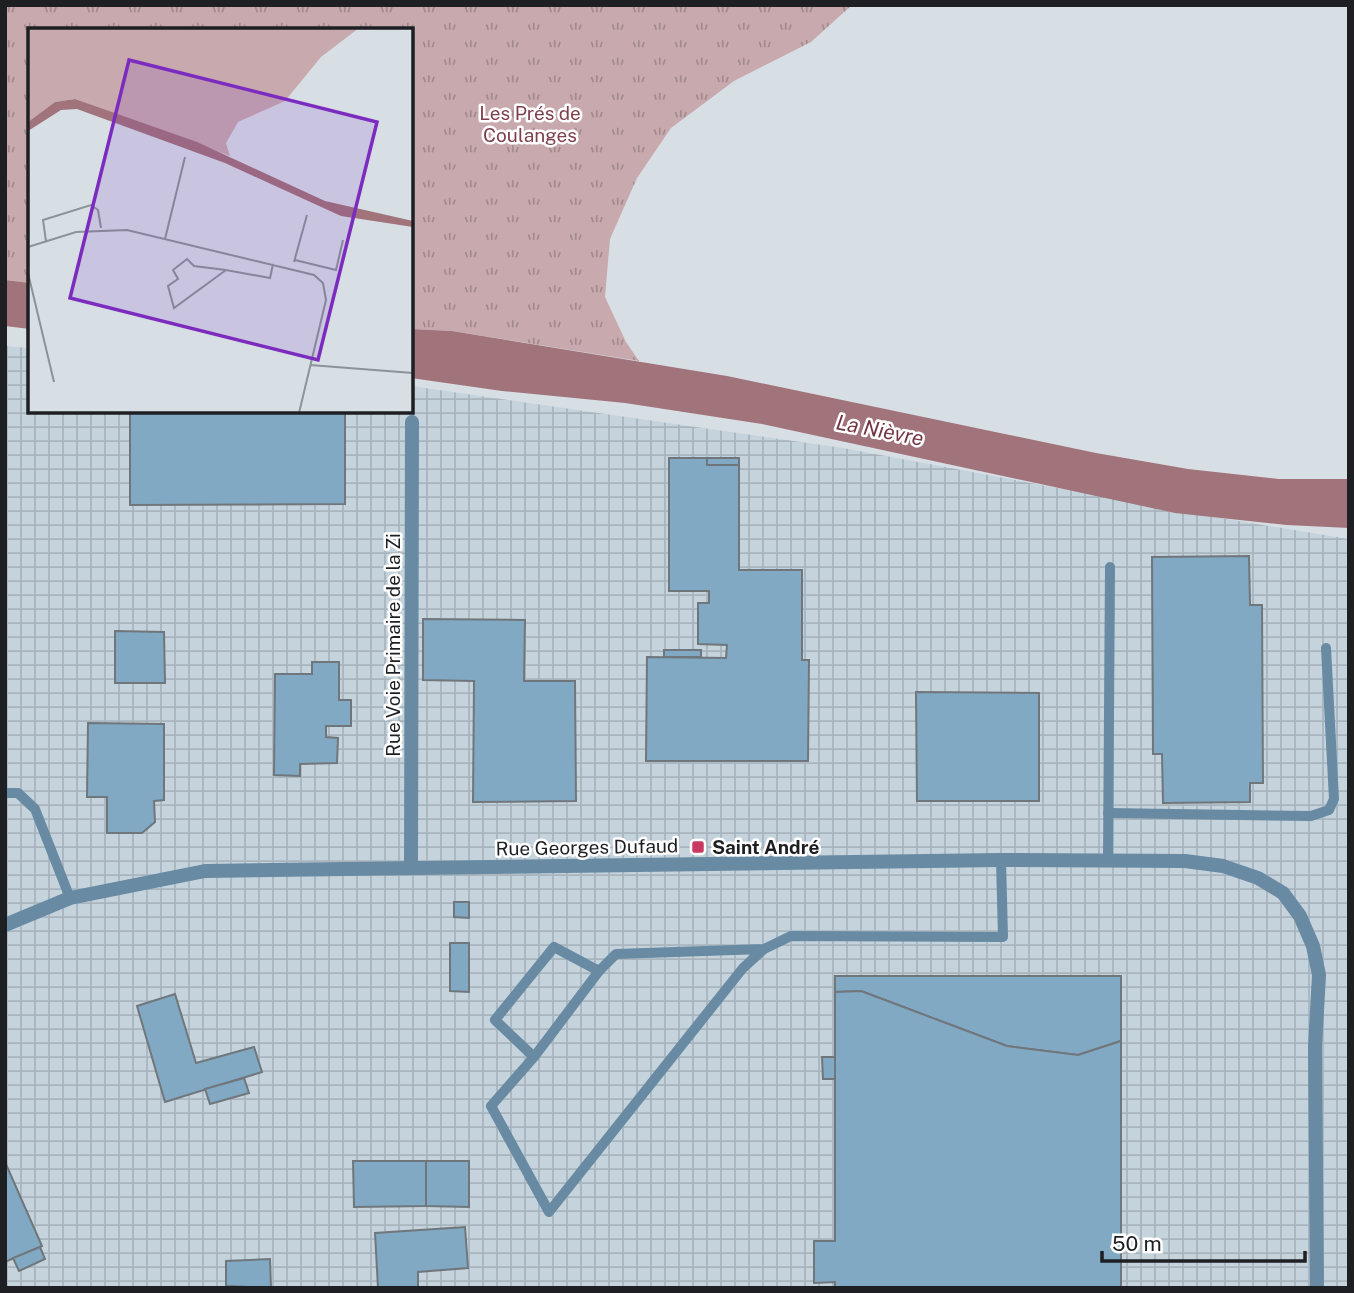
<svg xmlns="http://www.w3.org/2000/svg" width="1354" height="1293" viewBox="0 0 1354 1293" font-family="'Public Sans',sans-serif">
	<defs>
		<pattern id="industrial-grid" width="8" height="8" patternUnits="userSpaceOnUse" patternTransform="scale(1.75)"><rect width="8" height="8" fill="#c5d3dd"/><path d="M0 4h8M4 0v8" fill="none" stroke="#a9b5bd"/></pattern>
		<pattern id="park-tufts" width="24" height="20" patternUnits="userSpaceOnUse" patternTransform="scale(1.75)"><rect width="24" height="20" fill="#c8aaae"/><path d="M3 7l-1-3M5 7V3M7 7l1-3M15 17l-1-3M17 17v-4M19 17l1-3" fill="none" stroke="#a28a8d"/></pattern>
	</defs>
	<rect width="100%" height="100%" fill="#d7dfe5"/>
	<path fill="url(#industrial-grid)" d="M5,346L30,348V411H411V386L843,448L1208,516L1349,539V1288H5Z"/>
	<path fill="url(#park-tufts)" d="M5,5H852L811,42L734,81L671,128L637,178L610,239L605,297L626,342L639,361L452,331L411,329V30H30V283L5,280Z"/>
	<g fill="#a1737a">
		<path d="M5,280L30,283V329L5,326Z"/>
		<path d="M411,329L452,331L727,376L1096,453L1188,469L1279,479H1349V528L1287,525L1175,513L762,424L625,403L502,391L411,378Z"/>
	</g>
	<g fill="#82a9c4" stroke="#70777c" stroke-width="2">
		<path d="M130,411H345V504L130,505Z"/>
		<path d="M669,458H707V465H739V570H802V660H809L808,761H646L647,657L726,658L727,645L698,644V603H709V591H669Z"/>
		<rect x="707" y="458" width="32" height="7"/>
		<path d="M1249,556L1250,605H1262L1263,783H1250V802L1163,803L1162,754H1153L1152,557Z"/>
		<path d="M423,619L525,620L524,681H575L576,801L473,802L474,681L423,680Z"/>
		<path d="M115,631L164,632L165,683H115Z"/>
		<rect x="664" y="650" width="37" height="7"/>
		<path d="M312,662H339V700H351V726H326V737L338,738L337,763L300,764V776L274,775L275,674H312Z"/>
		<path d="M916,692L1039,693V801H917Z"/>
		<path d="M88,723L164,724V800L154,801L155,822L142,833H107V797H87Z"/>
		<path d="M454,902H469V918L454,917Z"/>
		<path d="M450,943H469V992L450,991Z"/>
		<path d="M835,976H1121V1041L1078,1055L1007,1046L861,991L835,992Z"/>
		<path d="M861,991L1007,1046L1078,1055L1121,1041V1288H835V1282L814,1283V1241H835V992Z"/>
		<path d="M175,994L196,1063L254,1047L262,1072L165,1102L137,1006Z"/>
		<path d="M822,1057H835V1079H823Z"/>
		<path d="M244,1078L249,1093L210,1104L205,1089Z"/>
		<path d="M353,1161H426V1206L354,1207Z"/>
		<path d="M426,1161H469V1207L426,1206Z"/>
		<path d="M5,1162L42,1246L5,1262Z"/>
		<path d="M465,1227L468,1268L418,1272V1288H378L375,1233Z"/>
		<path d="M40,1247L45,1259L19,1271L13,1258Z"/>
		<path d="M270,1259L271,1288L226,1286V1261Z"/>
	</g>
	<g fill="none" stroke-linecap="round" stroke-linejoin="round">
		<g stroke="#688aa2" stroke-width="10">
			<path d="M5,793H18L35,809L70,898"/>
			<path d="M1108,813L1311,816L1329,810L1334,799L1326,648"/>
			<path d="M1108,860L1110,567"/>
			<path d="M764,949L616,954L599,971L554,947L495,1020L534,1057L491,1106L549,1212L743,968L764,949L791,936L1003,937L1001,860"/>
			<path d="M534,1057L599,971"/>
		</g>
		<g stroke="#688aa2" stroke-width="14">
			<path d="M411,868L412,422"/>
			<path d="M5,925L70,898L205,871L1001,860L1185,861L1223,866L1258,878L1283,893L1300,916L1313,946L1319,975L1315,1047L1317,1288"/>
		</g>
	</g>
	<rect fill="#c93a61" stroke="#fff" stroke-width="2.5" x="691" y="840" width="14" height="14" rx="3.5"/>
	<g text-anchor="middle" dominant-baseline="central" stroke-width="5" stroke-linejoin="round" paint-order="stroke">
		<g font-size="19" fill="#7e3f4b" stroke="#fff">
			<text x="530" y="113">Les Prés de<tspan x="530" dy="22">Coulanges</tspan></text>
		</g>
		<g font-size="19" fill="#1d1f22" stroke="#fff">
			<text transform="translate(393 645) rotate(-90)">Rue Voie Primaire de la Zi</text>
			<text transform="translate(587 847) rotate(-1)">Rue Georges Dufaud</text>
		</g>
		<g font-size="19" font-weight="bold" fill="#1d1f22" stroke="#fff" text-anchor="start">
			<text x="712" y="847">Saint André</text>
		</g>
		<g font-size="21" font-style="italic" fill="#733542" stroke="#fff">
			<text transform="translate(880 430) rotate(11)">La Nièvre</text>
		</g>
	</g>
	<g transform="translate(28 28)">
		<rect width="385" height="385" fill="#d7dfe5"/>
		<path d="M0,0H331L293,29L257,73L210,94L198,115L202,128L47,71L27,74L0,94Z" fill="#c8aaae"/>
		<path d="M47,71L169,114L297,173L385,193V199L313,188L197,135L49,81L33,82L0,103V94L27,74Z" fill="#a1737a"/>
		<path fill="none" stroke="#8d9297" stroke-width="2" d="M137,211L157,129M18,213L15,192L63,177L70,182L73,200M0,219L48,204L99,202L286,247L295,255L298,272L271,385M267,232L308,242L315,212M266,234L279,187M198,242L166,238L159,231L145,242L150,251L140,258L146,280L198,242L242,250L245,236M0,245L26,354M282,337L385,345"/>
		<path fill="#7b2cbf" fill-opacity="0.15" stroke="#7b2cbf" stroke-width="3.5" d="M101,32L349,94L290,332L42,270Z"/>
		<rect width="385" height="385" fill="none" stroke="#1d1f22" stroke-width="3.5"/>
	</g>
	<rect width="1354" height="1293" fill="none" stroke="#1d1f22" stroke-width="14"/>
	<path d="M1102 1251v10h203v-10" fill="none" stroke="#1d1f22" stroke-width="3.5"/>
	<text x="1112" y="1251" font-size="21" fill="#1d1f22" stroke="#ffffff" stroke-width="5" paint-order="stroke">50 m</text>
</svg>
